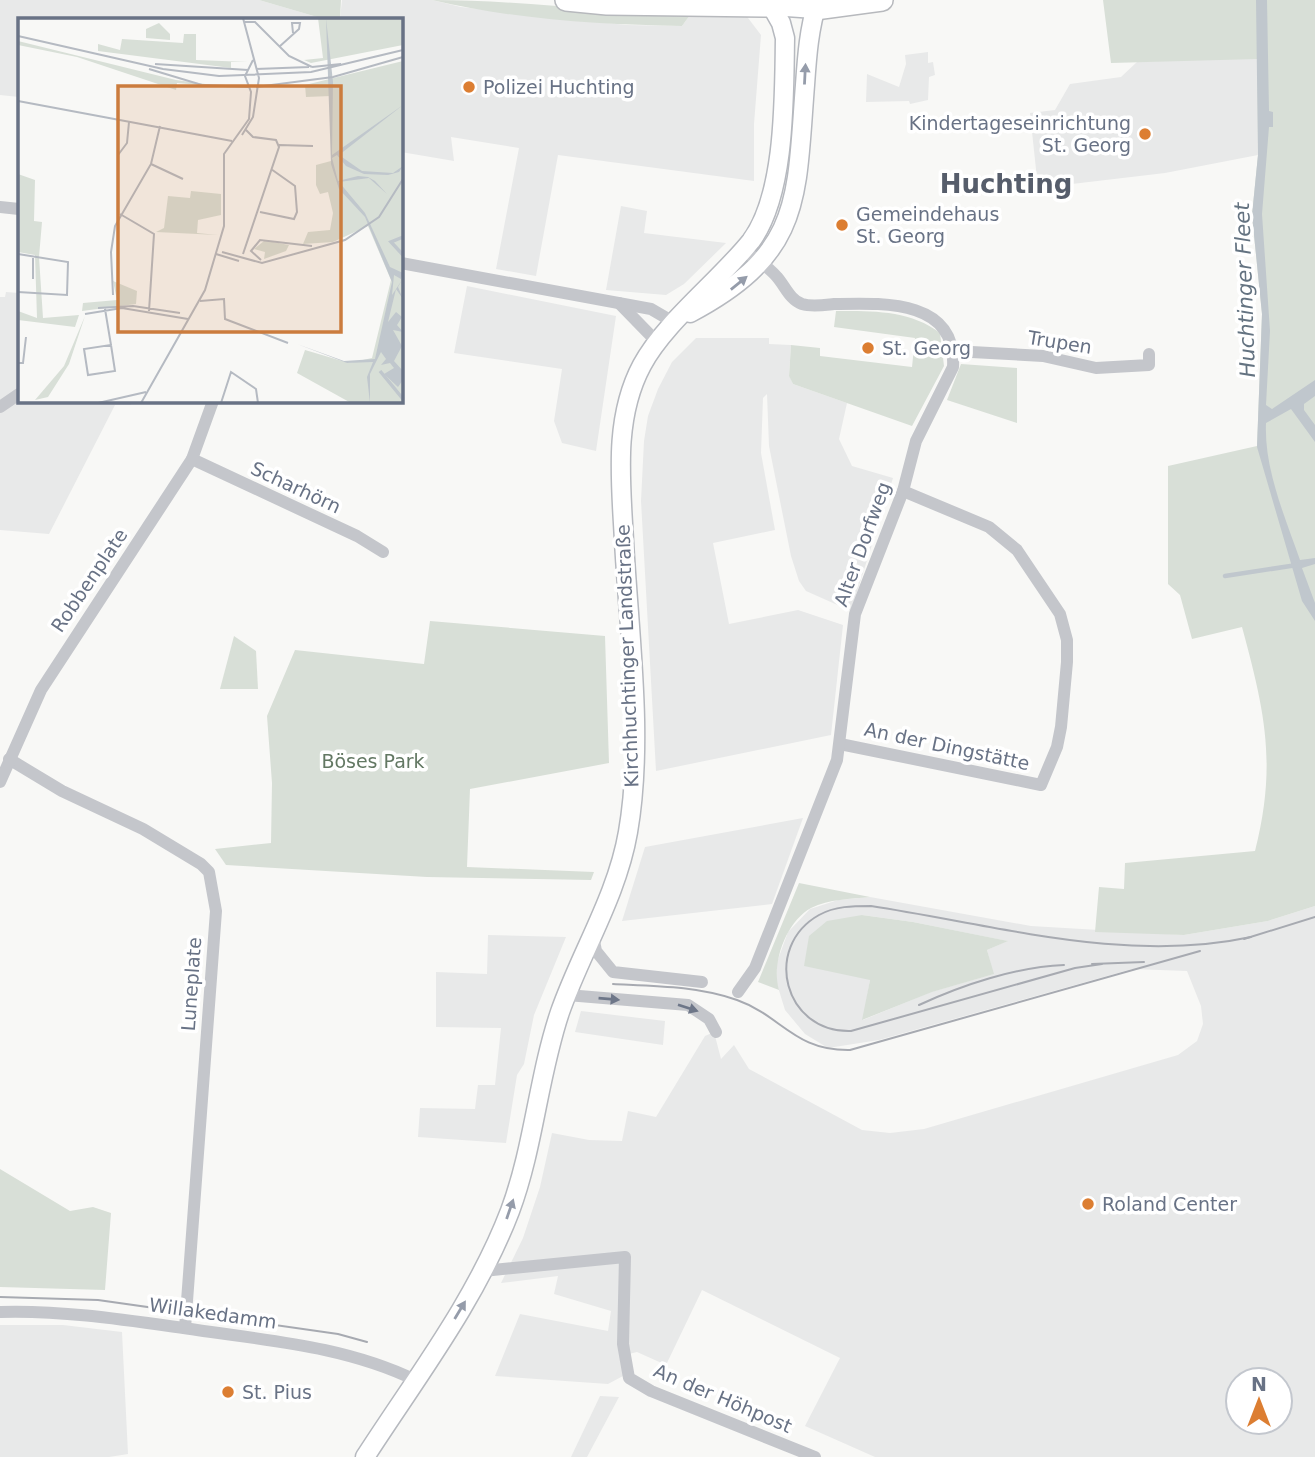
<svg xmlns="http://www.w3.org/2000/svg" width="1315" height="1457" viewBox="0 0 1315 1457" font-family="'DejaVu Sans',sans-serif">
	<rect width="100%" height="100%" fill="#f8f8f6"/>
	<g fill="#e8e9e9" fill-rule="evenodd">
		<path d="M0,0H259L324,19H19V97L0,95Z"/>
		<path d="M342,0H432L461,7L626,25L682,26L690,15L745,14L761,35L754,124V181L558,155L536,276L496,269L519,148L451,137L454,161L401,152V19H340Z"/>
		<path d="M928,52V63L933,62L935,75L929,77L928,100L910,104L909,101L866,102L867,74L899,87L906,64L905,55Z"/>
		<path d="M1202,59H1257L1258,155L1165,173L1038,188L1030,113L1055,110L1070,84L1121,77L1137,62Z"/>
		<path d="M621,206L647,211L644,233L726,243L684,284L666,295L606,290Z"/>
		<path d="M467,286L616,316L596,451L562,443L554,421L562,369L454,353Z"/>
		<path d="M6,292L19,293V401H132L131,405H115L49,534L0,530V297H5Z"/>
		<path d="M696,338H769V344L791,345L789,375L793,384L847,403L839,439L852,466L893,478L851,611L806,591L799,581L791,556L769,446L767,394L763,398L761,453L775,530L713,543L729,624L798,610L843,625L831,735L656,771L641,501L644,441L648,416L658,389L672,362Z"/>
		<path d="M803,818L772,904L622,921L645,847Z"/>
		<path d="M870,897L1031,926L1184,935L1268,921L1315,906V1457H875L805,1426L840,1358L702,1290L666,1365L637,1352L625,1355L623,1376L608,1384L495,1376L520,1314L608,1331L611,1311L554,1294L558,1276L501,1283L523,1238L540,1187L552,1133L589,1140L622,1141L628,1111L656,1117L705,1036L714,1032L721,1059L734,1045L749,1069L862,1130L890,1133L924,1129L1178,1055L1197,1041L1203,1024L1201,1006L1187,971L1132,969L879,1040L828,1048L805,1034L785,1010L777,984V962L788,932L810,909L838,900ZM862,915L913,922L1007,941L987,950L993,974L931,992L863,1020L870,980ZM1238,1380H1280V1422H1238Z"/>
		<path d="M488,935L566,937L534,1015L524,1064L517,1075L506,1143L418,1137L420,1108L475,1109L478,1085H495L501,1028L436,1027V972L487,974Z"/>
		<path d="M581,1011L665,1021L663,1045L575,1032Z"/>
		<path d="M0,1325H63L122,1332L128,1454L109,1457H0Z"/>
		<path d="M600,1396L619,1397L587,1457H571Z"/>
	</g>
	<g fill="#d8dfd7">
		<path d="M259,0H341L340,19H324Z"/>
		<path d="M432,0C518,0 604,12 690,15L682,26C600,25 512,19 432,0Z"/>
		<path d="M1103,0H1315V906L1268,921L1184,935L1095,932L1099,887L1124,889L1125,863L1255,851C1277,764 1265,712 1242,627L1192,639L1180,595L1168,584V466L1257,446L1262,314L1252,215L1258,155L1257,59L1111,63Z"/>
		<path d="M836,311C873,311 910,310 940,333L944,366L912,426L793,384L789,376L791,345L820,348V356L912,367L915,338L834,327Z"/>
		<path d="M961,364L1017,368V423L947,400Z"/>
		<path d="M430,621L605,636L609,763L470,789L467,867L594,872L591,880L427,877L226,865L215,849L271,843L272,783L267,716L295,650L424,664Z"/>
		<path d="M234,636L256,651L258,689H220Z"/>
		<path d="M799,883L870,897C851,899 829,899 811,908C786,922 771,963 779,990L758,982Z"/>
		<path d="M862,915L913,922L1008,941L987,950L994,974L932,992L862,1020L870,980L804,966L809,936L827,921Z"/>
		<path d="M0,1169L70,1211L93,1207L111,1213L105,1290L0,1287Z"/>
	</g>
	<path fill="#c0c7cd" d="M1256,0H1267L1269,111L1273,112V127H1269L1262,214L1270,331L1266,405L1272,409L1315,380V396L1304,404V410L1315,425V442L1291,409L1266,423C1264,469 1285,517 1300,560L1315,558V564L1302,568L1315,603V621L1302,601L1257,447L1262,314L1252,215L1258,155Z"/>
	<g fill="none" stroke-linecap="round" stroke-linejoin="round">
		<path stroke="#c0c7cd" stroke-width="4.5" d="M1225,576L1297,565"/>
		<defs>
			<g id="secondary">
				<path d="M772,6L815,9"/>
				<path d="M690,313C803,253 796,199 805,85C807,56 809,28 818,0"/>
				<path d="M365,1457C416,1378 476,1300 510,1211C534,1147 538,1077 560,1012C581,952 617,896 628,832C644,740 629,634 624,541C621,482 613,419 642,365C665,322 719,281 751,241C786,194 784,95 785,38L781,23L768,0"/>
			</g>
			<g id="highway">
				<path d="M566,0L607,4L772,6"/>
				<path d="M815,9L882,0"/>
			</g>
		</defs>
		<use href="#secondary" stroke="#b6b9bf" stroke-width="21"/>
		<use href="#highway" stroke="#b7b9bd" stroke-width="24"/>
		<g stroke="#c4c6cb" stroke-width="12">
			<path d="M0,207L19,209"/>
			<path d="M401,263L651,309L675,323"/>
			<path d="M619,303L657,342"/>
			<path d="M953,351L1043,356L1096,368L1149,365V354"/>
			<path d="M0,407L19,394"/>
			<path d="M192,459L357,536L383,552"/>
			<path d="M840,744L1041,785L1057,747L1061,727L1067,662V640L1060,614L1017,550L989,527L903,491"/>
			<path d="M9,759L62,791L143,829L201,864L209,872L216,911L185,1328"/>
			<path d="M0,782L41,690L192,459L213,401"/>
			<path d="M593,936L596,951L613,972L702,982"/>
			<path d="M738,992L755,968L837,760L855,614L903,491L916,441L953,367C957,299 883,303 834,304C824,305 812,307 802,304C790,300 785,286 777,277C768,266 754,258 743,250"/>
			<path d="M567,995L688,1005L709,1019L716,1032"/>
			<path d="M483,1271L625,1257L623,1344L629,1378L651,1391L815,1457"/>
			<path d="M0,1312C66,1310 132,1321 197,1330C272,1341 347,1347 415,1380"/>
		</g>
		<use href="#secondary" stroke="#fff" stroke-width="18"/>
		<use href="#highway" stroke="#fff" stroke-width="21"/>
		<g stroke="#a7aab1" stroke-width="2">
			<path d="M1244,939L1315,917"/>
			<path d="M1092,964L1144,962"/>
			<path d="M1102,964L1075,968L851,1031C784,1033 762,947 819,915C835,906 853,906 871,906C996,925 1126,964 1251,937"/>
			<path d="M613,984C655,986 697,986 737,1000C782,1016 794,1051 850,1050L1200,951"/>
			<path d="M919,1005C962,985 1016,967 1064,965"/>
			<path d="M0,1297L98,1300L338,1334L367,1342"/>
		</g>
	</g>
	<defs><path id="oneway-solid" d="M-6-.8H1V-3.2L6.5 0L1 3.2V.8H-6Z" transform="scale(1.75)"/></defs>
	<g fill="#959caa">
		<use href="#oneway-solid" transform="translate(805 74) rotate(-87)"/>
		<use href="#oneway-solid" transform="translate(739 283) rotate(-39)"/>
		<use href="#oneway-solid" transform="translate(510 1209) rotate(-71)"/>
		<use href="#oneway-solid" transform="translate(460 1310) rotate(-59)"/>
	</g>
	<g fill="#6d7688">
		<use href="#oneway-solid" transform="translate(609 999) rotate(5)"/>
		<use href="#oneway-solid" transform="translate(688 1008) rotate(18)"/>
	</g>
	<g fill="#dc7e32" stroke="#fff" stroke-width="2.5">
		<circle cx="469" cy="87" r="7"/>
		<circle cx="1145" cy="134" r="7"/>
		<circle cx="842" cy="225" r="7"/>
		<circle cx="868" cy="348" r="7"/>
		<circle cx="1088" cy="1204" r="7"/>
		<circle cx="228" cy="1392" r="7"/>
	</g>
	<g text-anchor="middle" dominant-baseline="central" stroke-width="7" stroke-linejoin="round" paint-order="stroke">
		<g font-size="19" fill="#687285" stroke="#fff" text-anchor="start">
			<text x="483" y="87">Polizei Huchting</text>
			<text x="1131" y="123" text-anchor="end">Kindertageseinrichtung<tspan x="1131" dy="22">St. Georg</tspan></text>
			<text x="856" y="214">Gemeindehaus<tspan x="856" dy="22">St. Georg</tspan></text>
			<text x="882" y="348">St. Georg</text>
			<text x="1102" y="1204">Roland Center</text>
			<text x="242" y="1392">St. Pius</text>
		</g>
		<g font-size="19" fill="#687285" stroke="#fff">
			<text transform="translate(1060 342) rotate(9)">Trupen</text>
			<text transform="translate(296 487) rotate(25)">Scharhörn</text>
			<text transform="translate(862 544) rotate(-70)">Alter Dorfweg</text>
			<text transform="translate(89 580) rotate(-56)">Robbenplate</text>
			<text transform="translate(627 656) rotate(-92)">Kirchhuchtinger Landstraße</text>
			<text transform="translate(947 746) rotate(12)">An der Dingstätte</text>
			<text transform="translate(191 984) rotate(-86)">Luneplate</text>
			<text transform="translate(213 1313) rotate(8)">Willakedamm</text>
			<text transform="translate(723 1398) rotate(23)">An der Höhpost</text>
		</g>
		<g font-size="19" fill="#637863" stroke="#fff">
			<text x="373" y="761">Böses Park</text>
		</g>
		<g font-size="21" font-style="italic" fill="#647381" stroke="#fff">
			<text transform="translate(1245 290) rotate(-92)">Huchtinger Fleet</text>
		</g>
		<g font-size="26" font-weight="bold" fill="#565d6b" stroke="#fff">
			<text x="1006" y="184">Huchting</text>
		</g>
	</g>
	<g transform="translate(18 18)">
		<rect width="385" height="385" fill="#f8f8f6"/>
		<path d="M300,0H385V27L293,45L286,42L305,40ZM141,5L152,16V22L128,20V11ZM166,16H178V42L230,44H213V50L80,33V26L102,32L104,21L165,25ZM0,23L158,62L217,70L159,65L158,72L59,39L0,27ZM385,43V385H333L279,355L287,332L331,345L354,340L373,262L350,208L315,224L285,226L290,214L312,212L315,195L310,174L302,176L298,167V147L313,143V78L288,79L287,67ZM0,156L17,162L16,203L24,204L21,239L25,300L61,297L57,309L0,302V293L19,300L17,237L0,234ZM173,173L203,176V197L180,202L179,215L200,217L138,214L146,210L150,178L172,180ZM246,223L255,224L271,227L268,233L246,241L247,234L236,231ZM95,263L119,273L118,286L64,293L65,285L99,282ZM67,298L51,346L30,379L17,382L46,348Z" fill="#d8dfd7"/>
		<path d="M308,0L315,64L314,137L385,87L321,137L344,153L375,155L385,148L381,154L370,157L346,156L328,148L319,137L314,140L320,163L340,158L350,159L357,163L369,176L351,160L321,164L347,195L372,249L385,255L383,261L376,257L374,277L384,262L380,269L385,281L378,271L370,304L378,294L384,299L379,307L385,314L375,312L384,328L376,343L385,353V362L380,369L366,356L376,350L372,345L363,347L368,341L363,334L352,356V385L349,359L355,344L329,345L279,326L326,343L357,341L374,264L347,199L321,171L313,146Z" fill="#c0c7cd"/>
		<path fill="none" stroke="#c0c7cd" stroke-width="3.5" d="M385,219L373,224L385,237M362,353L385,381"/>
		<path fill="none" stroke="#b5bac2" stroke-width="2" d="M227,4H237L271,38L294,49M0,18L145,51L201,58L293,54L385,32M261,29L281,11L282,5H274L275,15M137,46L230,52M294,49L323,46M131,51L184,67L231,69M238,51L291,49M238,69L315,59L385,39M0,83L214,123M224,117L235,99L241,60L225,0M261,127L295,128M100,137L109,125L111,104M133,146L165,161M242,194L276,201L279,194L277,168L253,151M102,196L136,216L131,293M204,234L244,245L327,222L361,199L385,161M0,236L50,244L49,277L0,274M198,236L221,243M225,236L261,129L258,122L235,119L228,112M15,238V261M243,242L233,233L242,222L294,228M95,277L93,234L97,208L133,146L142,108M182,283L206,281L207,301L270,325M80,290L115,288L162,295M87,291L93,327L66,331L70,357L97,353L93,327M67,296L104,290L170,301M0,345H5L8,319M80,385L128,374M123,385L187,272L206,208V136L231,101L233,74L227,58L235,42M203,385L213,354L238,371L240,385"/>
		<path fill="#cb7c3e" fill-opacity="0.15" stroke="#cb7c3e" stroke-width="3.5" d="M100,68H323V314H100Z"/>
		<rect width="385" height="385" fill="none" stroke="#687285" stroke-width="3.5"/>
	</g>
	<g transform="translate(1259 1401)"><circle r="33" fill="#ffffff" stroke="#c3c7ce" stroke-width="2"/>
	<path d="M0-5L12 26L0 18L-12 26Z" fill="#dc7e32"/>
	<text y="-10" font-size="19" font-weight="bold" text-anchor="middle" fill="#687285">N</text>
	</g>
</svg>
